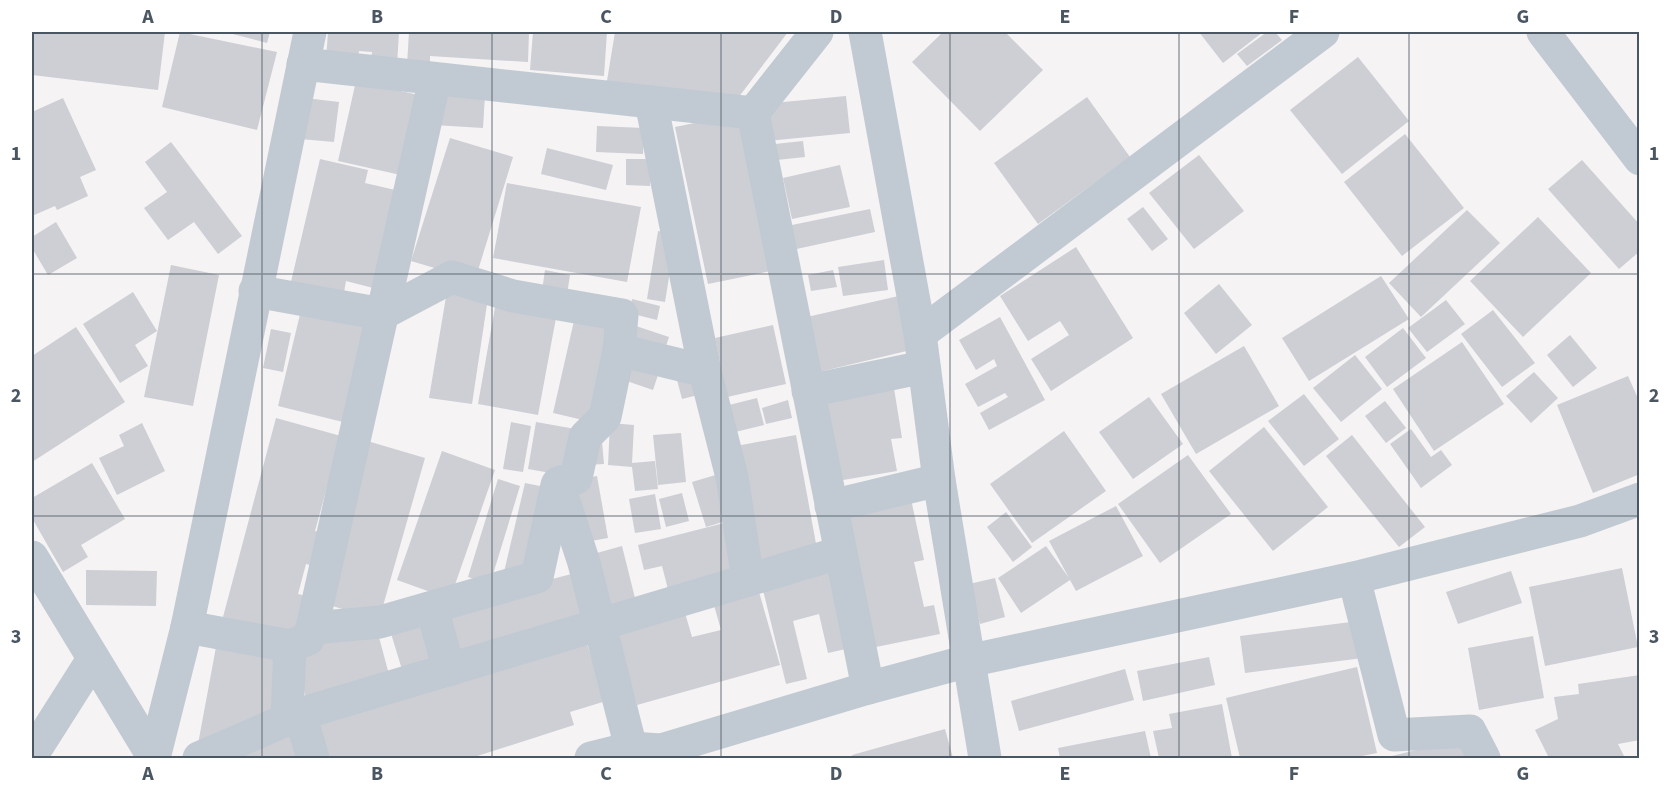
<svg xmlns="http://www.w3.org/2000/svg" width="1671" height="790" viewBox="0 0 1671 790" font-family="'Source Sans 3',sans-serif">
	<rect width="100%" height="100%" fill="#f5f3f3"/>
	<g fill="#cdcfd5">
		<path d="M32,32H165L158,90L32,75Z"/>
		<path d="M180,32L277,52L257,130L162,107Z"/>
		<path d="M225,32H270L267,43Z"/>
		<path d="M328,32H399L397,65L371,63L372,52L359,51L358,61L326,59Z"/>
		<path d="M409,32H529L528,62L430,56V67L407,65Z"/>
		<path d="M533,32H607L604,76L530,70Z"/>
		<path d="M615,32H788L738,98L655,86L654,95L606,87Z"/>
		<path d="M943,32H1005L1043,70L980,131L912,62Z"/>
		<path d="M1199,32H1263L1223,63Z"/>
		<path d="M1267,32H1275L1282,40L1247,66L1237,54Z"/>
		<path d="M1358,57L1409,121L1342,174L1290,110Z"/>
		<path d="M356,81L423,96L405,176L338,161Z"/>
		<path d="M437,91L485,95L483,128L434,125Z"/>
		<path d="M846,96L850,133L767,141L763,104Z"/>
		<path d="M1087,97L1130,157L1038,224L994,163Z"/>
		<path d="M63,98L96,170L80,177L88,196L57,210L55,206L32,216V112Z"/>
		<path d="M305,98L339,102L334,142L300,139Z"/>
		<path d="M739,114L771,271L708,284L675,127Z"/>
		<path d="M597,126L644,128L643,154L596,152Z"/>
		<path d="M1405,134L1464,208L1402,256L1344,182Z"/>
		<path d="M450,138L513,157L475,280L411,261Z"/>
		<path d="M803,141L805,157L777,160L775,144Z"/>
		<path d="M171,142L242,236L218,254L194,222L168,240L144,208L167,192L145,162Z"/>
		<path d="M547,148L613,165L606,190L541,174Z"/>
		<path d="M1199,155L1244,211L1194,249L1149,193Z"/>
		<path d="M320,159L368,170L365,183L404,192L381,290L346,281L343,298L290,286Z"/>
		<path d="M626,159H650V186L626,185Z"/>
		<path d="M1582,160L1640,225V251L1619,269L1548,189Z"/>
		<path d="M840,165L850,207L792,219L783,178Z"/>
		<path d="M507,183L641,207L627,282L493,258Z"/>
		<path d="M1143,207L1168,239L1152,251L1127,219Z"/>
		<path d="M870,209L875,232L792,250L787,226Z"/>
		<path d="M1467,210L1500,243L1421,317L1389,283Z"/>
		<path d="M1538,217L1591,273L1523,337L1470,281Z"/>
		<path d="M56,222L77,258L48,275L32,248V237Z"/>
		<path d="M658,231L676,234L665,302L647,299Z"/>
		<path d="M1076,247L1133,338L1051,391L1031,359L1069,335L1060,321L1028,341L1000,296Z"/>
		<path d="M884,260L888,290L843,296L838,267Z"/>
		<path d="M171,265L219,275L193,406L144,397Z"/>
		<path d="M545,270L570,275L566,301L541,298Z"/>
		<path d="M833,270L837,287L811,291L808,275Z"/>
		<path d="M1381,276L1409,319L1309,381L1282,338Z"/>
		<path d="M1219,284L1252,325L1216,354L1184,313Z"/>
		<path d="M448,285L489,291L472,404L429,398Z"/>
		<path d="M133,292L157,331L135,345L148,366L120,383L83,324Z"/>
		<path d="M903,295L915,349L819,372L807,317Z"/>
		<path d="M497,296L558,307L538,415L478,404Z"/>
		<path d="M632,299L660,306L657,320L629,313Z"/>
		<path d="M1446,300L1465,324L1427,352L1408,328Z"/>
		<path d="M302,306L372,323L347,423L278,406Z"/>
		<path d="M1493,310L1535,363L1502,387L1461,334Z"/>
		<path d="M576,312L619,321L596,423L553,413Z"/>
		<path d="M1000,317L1045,400L989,430L980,413L1008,397L1005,393L978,407L965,384L997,366L994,359L976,370L959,340Z"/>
		<path d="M627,323L669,337L661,361L619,345Z"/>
		<path d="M773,325L786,384L727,397L715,338Z"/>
		<path d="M76,327L125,402L32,462V356Z"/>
		<path d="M1403,328L1426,358L1387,387L1365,357Z"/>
		<path d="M271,329L291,333L283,372L263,368Z"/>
		<path d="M1570,335L1597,368L1573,387L1547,355Z"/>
		<path d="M1462,342L1504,404L1434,451L1393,389Z"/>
		<path d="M1244,346L1279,406L1196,454L1161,394Z"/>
		<path d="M623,353L661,366L653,390L615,377Z"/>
		<path d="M1355,355L1382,389L1341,422L1313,388Z"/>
		<path d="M1534,372L1558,398L1531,423L1506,396Z"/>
		<path d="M701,373L706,393L682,399L677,380Z"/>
		<path d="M1628,376L1640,403V474L1593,493L1557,405Z"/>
		<path d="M893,382L902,438L891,439L897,471L837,481L822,394Z"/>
		<path d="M1304,394L1339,439L1304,466L1268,421Z"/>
		<path d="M1149,397L1183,444L1133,479L1099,432Z"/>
		<path d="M757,398L764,425L727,434L721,407Z"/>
		<path d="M788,400L792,418L766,424L762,408Z"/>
		<path d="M1385,401L1406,428L1386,443L1365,416Z"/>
		<path d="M276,418L341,436L315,531L328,534L320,567L306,564L298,594L315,598L305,638L223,617Z"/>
		<path d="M511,422L531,426L523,472L503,469Z"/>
		<path d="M536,422L581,430L573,477L528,469Z"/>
		<path d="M142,423L165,471L117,495L99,458L124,446L119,435Z"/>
		<path d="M610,423L634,425L632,463L655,461L658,489L635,491L632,467L608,465Z"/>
		<path d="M1264,427L1328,507L1273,551L1209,471Z"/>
		<path d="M1411,429L1431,457L1441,450L1452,465L1421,488L1390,444Z"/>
		<path d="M1064,431L1106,491L1032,543L990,484Z"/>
		<path d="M681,433L686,482L658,485L653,435Z"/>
		<path d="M796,435L817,549L757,560L736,446Z"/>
		<path d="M1352,435L1425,527L1399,547L1326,456Z"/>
		<path d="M364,440L425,458L379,620L319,602Z"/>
		<path d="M602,442L604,464L587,465Z"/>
		<path d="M442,451L495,470L450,599L397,580Z"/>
		<path d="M1188,455L1231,514L1160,563L1118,504Z"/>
		<path d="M92,463L125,519L81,545L88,557L63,572L32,518V498Z"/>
		<path d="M722,473L736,518L706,527L692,482Z"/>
		<path d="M597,476L608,538L580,543L569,481Z"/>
		<path d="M498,479L520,486L490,584L468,577Z"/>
		<path d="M525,483L545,487L524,576L504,572Z"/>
		<path d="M682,493L689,521L666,527L659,499Z"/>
		<path d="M655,494L661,529L635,533L629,499Z"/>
		<path d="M911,499L924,560L914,562L924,607L934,605L940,634L871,648L837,514Z"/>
		<path d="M1116,506L1143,556L1076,591L1070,580L1021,613L998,578L1046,546L1069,578L1049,541Z"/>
		<path d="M1006,512L1032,547L1013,562L987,527Z"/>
		<path d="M724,523L737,576L669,593L662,566L644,570L638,545Z"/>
		<path d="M622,546L636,602L600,612L586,556Z"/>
		<path d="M830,564L850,648L828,653L819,614L793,621L807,679L786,684L761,582L795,583L809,579L807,570Z"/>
		<path d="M1622,568L1638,647L1545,666L1529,587Z"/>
		<path d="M86,570L157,571L156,606L86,605Z"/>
		<path d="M583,571L596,622L449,659L436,609Z"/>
		<path d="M1511,571L1522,603L1458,624L1446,592Z"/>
		<path d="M995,578L1005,617L980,624L969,584Z"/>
		<path d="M757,585L780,665L637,705L615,625L683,606L692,637L721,630L712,598Z"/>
		<path d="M428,614L444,663L404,676L389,627Z"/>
		<path d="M1359,621L1363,658L1245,673L1240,636Z"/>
		<path d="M376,626L391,682L308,705L293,649Z"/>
		<path d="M584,635L606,701L570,712L574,725L471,758H322L311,724Z"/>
		<path d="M1533,636L1544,698L1479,710L1468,648Z"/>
		<path d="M216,647L288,660L277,718L196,755Z"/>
		<path d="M1209,657L1215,685L1143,701L1137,671Z"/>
		<path d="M1357,667L1377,753L1352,758H1240L1226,698Z"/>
		<path d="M1125,669L1134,700L1019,731L1011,701Z"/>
		<path d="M1640,675V740L1618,744L1625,758H1549L1535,730L1558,719L1554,697L1579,694L1578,684Z"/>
		<path d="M1222,704L1232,758H1159L1153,731L1172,728L1169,714Z"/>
		<path d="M293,728L303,758H224Z"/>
		<path d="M945,729L953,758H853L852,755Z"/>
		<path d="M1145,731L1151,758H1060L1058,748Z"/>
		<path d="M1468,737L1473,758H1384Z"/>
	</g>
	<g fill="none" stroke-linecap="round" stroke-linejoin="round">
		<g stroke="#c1cad2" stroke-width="33">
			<path d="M817,32L753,113L868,688"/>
			<path d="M865,32L920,334L939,480L985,758"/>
			<path d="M1543,32L1640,159"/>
			<path d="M303,64L753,113"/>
			<path d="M651,102L705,371L732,477L748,580"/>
			<path d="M255,291L382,314L452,277L513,296L622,315L619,350L705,371"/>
			<path d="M920,334L1323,32"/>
			<path d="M619,350L605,417L585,437L576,478L558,483L584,563L631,748"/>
			<path d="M808,391L924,367"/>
			<path d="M831,506L939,480"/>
			<path d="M32,557L154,758"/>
			<path d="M1354,578L1394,735L1470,731L1484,758"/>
			<path d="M432,608L449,670"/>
			<path d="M187,627L290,646"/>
			<path d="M312,628L380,622L537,577L557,485"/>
			<path d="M300,714L313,758"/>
			<path d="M287,718L290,646L308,639L312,628L435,79"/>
			<path d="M32,755L93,659"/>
			<path d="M154,758L187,627L310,32"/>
			<path d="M199,758L300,714L839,553"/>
			<path d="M591,758L631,748L661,750L868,688L968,661L1354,578L1580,521L1640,499"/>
		</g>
	</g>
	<path fill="none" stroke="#4a5661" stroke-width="1.5" stroke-opacity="0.55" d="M262,32V758M492,32V758M721,32V758M950,32V758M1179,32V758M1409,32V758M32,274H1640M32,516H1640"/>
	<rect width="1671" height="790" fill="none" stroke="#ffffff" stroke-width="66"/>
	<rect x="33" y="33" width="1605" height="724" fill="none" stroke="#4a5661" stroke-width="2"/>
	<g font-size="20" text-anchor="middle" font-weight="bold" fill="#4a5661">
		<text x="148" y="23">A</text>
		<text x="377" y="23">B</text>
		<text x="606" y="23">C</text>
		<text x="836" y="23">D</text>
		<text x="1065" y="23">E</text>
		<text x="1294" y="23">F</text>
		<text x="1523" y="23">G</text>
		<text x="16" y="160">1</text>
		<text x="1654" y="160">1</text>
		<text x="16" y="402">2</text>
		<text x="1654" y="402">2</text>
		<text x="16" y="643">3</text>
		<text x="1654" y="643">3</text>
		<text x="148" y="780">A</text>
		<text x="377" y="780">B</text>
		<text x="606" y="780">C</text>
		<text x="836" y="780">D</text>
		<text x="1065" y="780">E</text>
		<text x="1294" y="780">F</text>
		<text x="1523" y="780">G</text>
	</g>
</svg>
